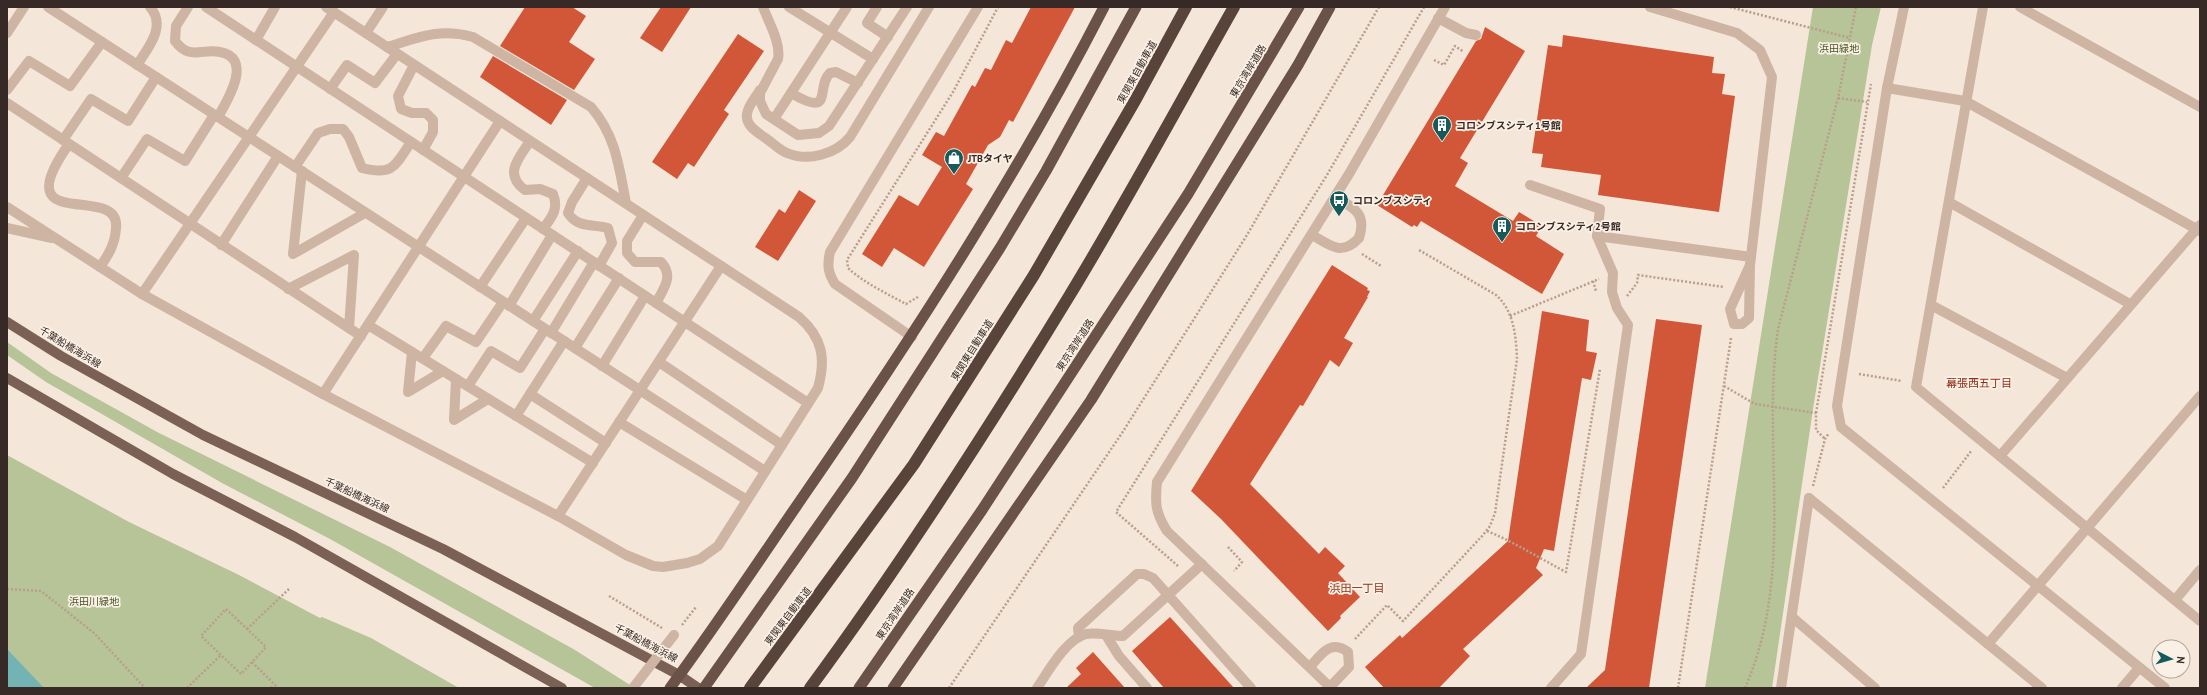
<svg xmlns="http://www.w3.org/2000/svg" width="2207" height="695" viewBox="0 0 2207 695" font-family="'PT Sans','Noto Sans JP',sans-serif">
	<rect width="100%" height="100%" fill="#f4e6d8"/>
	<g fill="#b6c497">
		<path d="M1813,7H1881L1872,45L1813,409L1772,688H1705Z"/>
		<path d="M7,342L51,373L159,433L390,547L575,650L630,685V688H595L330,539L222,483L46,382L7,355Z"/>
		<path d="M7,455L129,522L239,575L320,618L322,617L371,638L459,688H7Z"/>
	</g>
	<path fill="#74b3b3" d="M7,649L44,688H7Z"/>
	<g fill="#d25738">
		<path d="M525,7H572L586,16L569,42L595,59L574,90L500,46Z"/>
		<path d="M661,7H691L662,52L640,38Z"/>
		<path d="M1031,7H1075L1013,122L1009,120L1000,137L988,145L966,184L973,189L924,267L894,248L882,267L862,254L899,195L918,206L942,167L922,155L936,132L944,136L972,85L975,87L985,68L991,70L1006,40L1012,43Z"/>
		<path d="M1485,27L1525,51L1460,158L1468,163L1455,186L1513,221L1519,212L1542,226L1536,236L1564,254L1542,294L1421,221L1417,227L1414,225L1412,227L1377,205L1476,41L1481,39Z"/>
		<path d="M738,34L764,51L724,110L729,114L694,167L688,163L677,179L652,162Z"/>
		<path d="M1563,35L1714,57L1712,73L1725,74L1722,94L1735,96L1719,212L1598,195L1601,175L1541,167L1543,154L1532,153L1548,45L1562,47Z"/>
		<path d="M493,56L567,100L551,125L480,77Z"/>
		<path d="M799,190L816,201L778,261L755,247L779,209L785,213Z"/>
		<path d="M1332,265L1368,288L1367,290L1370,291L1367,297H1368L1344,338L1353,343L1339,367L1330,360L1303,406L1300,405L1250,484L1319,554L1325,547L1345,566L1338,573L1360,597L1340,616L1341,618L1328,631L1221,519L1191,491Z"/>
		<path d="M1542,311L1589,320L1586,351L1597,353L1591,380L1582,378L1554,551L1544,549L1536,568L1543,575L1463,649L1470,656L1439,688H1384L1365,667L1400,635L1402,638L1508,541Z"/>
		<path d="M1656,319L1702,325L1649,688H1586L1605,670Z"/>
		<path d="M1170,617L1234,688H1164L1132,651Z"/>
		<path d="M1093,652L1125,688H1066L1081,674L1076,668Z"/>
	</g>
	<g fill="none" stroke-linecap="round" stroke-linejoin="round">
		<g stroke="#b99e8d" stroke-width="2.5" stroke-dasharray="2 2" stroke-linecap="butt">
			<path d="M1730,7L1850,38"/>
			<path d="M1434,60L1444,65L1455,46L1464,52"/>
			<path d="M1838,98L1867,102"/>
			<path d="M1362,254L1381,266"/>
			<path d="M1593,281L1596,291"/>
			<path d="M1627,296L1637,283L1638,275L1724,287"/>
			<path d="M918,297L906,304C886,293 864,283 848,268L847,260L953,92L998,7"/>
			<path d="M1510,316L1599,279"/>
			<path d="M1859,374L1902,381"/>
			<path d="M1724,386L1755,404L1816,413V430L1825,439"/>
			<path d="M1816,413L1871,84"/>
			<path d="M1813,486L1825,439L1829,433"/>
			<path d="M1943,488L1972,450"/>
			<path d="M1487,531C1514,542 1539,558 1566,572L1600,369"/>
			<path d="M1228,547L1242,562L1234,571"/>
			<path d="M1178,566L1116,512L1327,175L1424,7"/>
			<path d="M7,589L41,591L94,633L145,688"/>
			<path d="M609,596L662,628"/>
			<path d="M226,609L266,647L241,674L201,636Z"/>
			<path d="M682,625L696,607"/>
			<path d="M247,629L290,588"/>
			<path d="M1355,639L1387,605L1403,621L1483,535L1490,526L1495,513L1517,359C1516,336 1514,311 1496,295L1419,250"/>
			<path d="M252,662L278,688"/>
			<path d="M187,688L221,655"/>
			<path d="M271,688L274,685"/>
			<path d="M949,688L1122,433L1247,235L1379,7"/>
			<path d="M1678,688L1731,338"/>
			<path d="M1745,688C1796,572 1761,448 1778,329L1838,98L1856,7"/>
		</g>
		<g stroke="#cdb4a3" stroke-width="10">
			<path d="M48,7L765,471"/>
			<path d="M188,7L176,26L175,41C190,61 201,48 220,52C254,58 227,101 218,117"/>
			<path d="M206,7L808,403"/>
			<path d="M763,7C769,23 781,43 778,59L760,93V101L766,114L798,135L819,133L829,126L907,7"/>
			<path d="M789,7L873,59"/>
			<path d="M877,7L867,23L888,37"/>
			<path d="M1438,18L1466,33L1476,35"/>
			<path d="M7,33L24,7"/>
			<path d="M366,33L383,7"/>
			<path d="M256,40L275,7"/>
			<path d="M387,47C420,37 439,28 473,37L591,107C616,136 619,167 626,203"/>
			<path d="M137,65C148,48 167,26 150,7"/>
			<path d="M414,65L398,96L401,109L412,113H426L433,120V132L423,150"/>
			<path d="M330,89L347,65L375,83L397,54"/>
			<path d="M7,90L29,61L70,86L102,42"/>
			<path d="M760,90C756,97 748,105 747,114C745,125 757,132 764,137C772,142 779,150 787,153C808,162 836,154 850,137L929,7"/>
			<path d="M791,93C835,119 815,87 830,73L836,72L858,83"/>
			<path d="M7,103L361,336"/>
			<path d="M774,119L847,7"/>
			<path d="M63,140L91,99L128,121L156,77"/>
			<path d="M530,141C519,158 503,174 525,190L540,189L553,194C559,209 552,217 543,229"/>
			<path d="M69,144C3,237 121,181 116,228C115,244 109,254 100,267"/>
			<path d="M295,167L318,133L330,129H343L349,137L362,168C393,176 395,166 411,142"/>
			<path d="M302,171L293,254L365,213"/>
			<path d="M121,178L147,139L185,161L214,115"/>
			<path d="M587,178L572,202L568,213C577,228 593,224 608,228L612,243L599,266"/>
			<path d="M1530,185L1600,209L1597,236L1613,273L1612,292L1617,308L1628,325L1581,654L1551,688"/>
			<path d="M7,207L142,294L323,394L558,516L626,555L653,566L663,567L687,563L700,559L718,546L818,388C826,359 823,338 799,317L326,7"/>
			<path d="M643,215L627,241V253L635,262H661C674,276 664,288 656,303"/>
			<path d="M7,228L52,238"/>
			<path d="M1312,235C1330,245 1341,257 1359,238C1367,213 1354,208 1335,197"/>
			<path d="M1597,236L1751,257"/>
			<path d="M221,245L278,156"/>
			<path d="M480,287L526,218"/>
			<path d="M288,289L354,255L349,328"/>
			<path d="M142,294L334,12"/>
			<path d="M509,306L552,235"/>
			<path d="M533,321L578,251"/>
			<path d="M368,325L593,463"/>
			<path d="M551,333L594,262"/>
			<path d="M575,348L619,278"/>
			<path d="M412,352L408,392L443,371"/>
			<path d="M423,358L446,326L476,342L503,302"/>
			<path d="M659,362L782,445"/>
			<path d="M602,366L645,296"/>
			<path d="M456,379L454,420L488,399"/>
			<path d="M468,386L491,351L520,368L545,329"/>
			<path d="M323,394L500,121"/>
			<path d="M530,394L606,443"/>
			<path d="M516,416L564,341"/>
			<path d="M619,422L747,500"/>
			<path d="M558,516L721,266"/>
			<path d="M1106,635L1119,656L1147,688"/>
			<path d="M1079,637L1078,628L1137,574H1144L1153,578L1251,688"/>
			<path d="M1310,667C1321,654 1331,639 1348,652L1349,667L1330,687"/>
			<path d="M1037,688C1048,672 1066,639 1086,634C1097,632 1112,636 1123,636L1202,564"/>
		</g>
		<g stroke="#cdb4a3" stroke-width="10">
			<path d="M1983,7L1916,387L2200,621"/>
			<path d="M2020,7L2200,107"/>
			<path d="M1887,88L1965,101L2200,231"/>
			<path d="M1949,202L2130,304"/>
			<path d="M1750,265L1749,318L1742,324H1734L1730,309Z"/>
			<path d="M1931,305L2067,378"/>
			<path d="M912,337L835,284C828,273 827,265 830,252L978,7"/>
			<path d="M2000,456L2200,225"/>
			<path d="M1809,498L2042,688"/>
			<path d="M2175,600L2200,570"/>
			<path d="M1792,617L1875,688"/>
			<path d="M1988,644L2200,396"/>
			<path d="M1781,688L1809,498"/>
			<path d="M2122,688L2139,668"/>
		</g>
		<g stroke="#cdb4a3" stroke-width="10">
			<path d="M1650,7L1737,33L1760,50L1772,77L1750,265"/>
			<path d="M1904,7L1887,88L1837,406L1841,427L2165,688"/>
			<path d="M1331,688L1167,531C1155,512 1155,503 1157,482L1349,174L1445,7"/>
		</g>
		<g stroke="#7a6055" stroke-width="10">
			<path d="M7,322L61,356L203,435L443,549L679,675L698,688"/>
			<path d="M7,378L173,474L295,537L562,688"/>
		</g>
		<g stroke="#6a5248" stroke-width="11">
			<path d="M670,688C716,626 758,562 802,498C911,340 1016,178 1104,7"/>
			<path d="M704,688L852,478L1000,248L1046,171L1136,7"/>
			<path d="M859,688L982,510L1188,194L1299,7"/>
			<path d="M893,688L1091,400L1298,65L1330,7"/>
		</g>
		<g stroke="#59443c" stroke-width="12">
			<path d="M750,688L914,464L1034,275L1136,99L1186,7"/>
			<path d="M810,688C902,563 987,431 1068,298C1126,203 1179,104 1234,7"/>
		</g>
		<path stroke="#cdb4a3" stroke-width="10" d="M633,688L674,635"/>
	</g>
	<defs>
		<symbol id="building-pin" viewBox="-11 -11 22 30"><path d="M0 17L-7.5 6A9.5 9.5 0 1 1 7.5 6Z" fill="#175a5c" stroke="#fbf0e5"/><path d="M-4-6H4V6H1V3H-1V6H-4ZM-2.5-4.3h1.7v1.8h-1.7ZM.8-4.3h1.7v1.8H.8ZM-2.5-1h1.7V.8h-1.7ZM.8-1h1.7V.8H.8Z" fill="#fff"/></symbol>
		<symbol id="shop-pin" viewBox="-11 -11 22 30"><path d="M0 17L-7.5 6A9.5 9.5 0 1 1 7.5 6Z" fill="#175a5c" stroke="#fbf0e5"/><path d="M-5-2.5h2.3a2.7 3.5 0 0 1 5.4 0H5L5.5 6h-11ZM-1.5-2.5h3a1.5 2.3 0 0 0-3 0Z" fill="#fff"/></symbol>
		<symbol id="bus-pin" viewBox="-11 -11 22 30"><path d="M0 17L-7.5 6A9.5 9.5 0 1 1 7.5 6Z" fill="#175a5c" stroke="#fbf0e5"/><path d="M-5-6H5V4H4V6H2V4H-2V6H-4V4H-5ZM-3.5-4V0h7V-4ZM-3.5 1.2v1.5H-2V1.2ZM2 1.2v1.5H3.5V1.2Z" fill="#fff"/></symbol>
	</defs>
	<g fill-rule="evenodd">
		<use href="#building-pin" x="1431" y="114" width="22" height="30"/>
		<use href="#shop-pin" x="943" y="147" width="22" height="30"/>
		<use href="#bus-pin" x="1328" y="189" width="22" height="30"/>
		<use href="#building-pin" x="1491" y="215" width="22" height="30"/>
	</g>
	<g text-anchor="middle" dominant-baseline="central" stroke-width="3.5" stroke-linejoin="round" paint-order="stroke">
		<g font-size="10" fill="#485727" stroke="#fbf0e5">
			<text x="1839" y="48">浜田緑地</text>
			<text x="94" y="601">浜田川緑地</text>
		</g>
		<g font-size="10" fill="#372a26" stroke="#fbf0e5">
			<text transform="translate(1248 71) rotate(-59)">東京湾岸道路</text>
			<text transform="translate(1137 72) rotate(-61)">東関東自動車道</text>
			<text transform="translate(1075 345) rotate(-57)">東京湾岸道路</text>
			<text transform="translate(70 347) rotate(31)">千葉船橋海浜線</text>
			<text transform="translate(972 350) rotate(-58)">東関東自動車道</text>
			<text transform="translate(357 495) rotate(25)">千葉船橋海浜線</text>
			<text transform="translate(895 614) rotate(-56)">東京湾岸道路</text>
			<text transform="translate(788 616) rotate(-53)">東関東自動車道</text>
			<text transform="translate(646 643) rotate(28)">千葉船橋海浜線</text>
		</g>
		<g font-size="10" font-weight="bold" fill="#372a26" stroke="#fbf0e5" text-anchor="start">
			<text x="1456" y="125">コロンブスシティ1号館</text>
			<text x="968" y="158">JTBタイヤ</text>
			<text x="1353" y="200">コロンブスシティ</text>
			<text x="1516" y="226">コロンブスシティ2号館</text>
		</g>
		<g font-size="11" fill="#8e2f17" stroke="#fbf0e5">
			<text x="1979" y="383">幕張西五丁目</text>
			<text x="1357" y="588">浜田一丁目</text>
		</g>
	</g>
	<rect width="2207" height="695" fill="none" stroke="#372a26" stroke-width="16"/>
	<g transform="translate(2171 659) rotate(96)"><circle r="19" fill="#fbf0e5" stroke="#ada199"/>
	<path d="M0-3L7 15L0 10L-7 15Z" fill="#175a5c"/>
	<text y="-6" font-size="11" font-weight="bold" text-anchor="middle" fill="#372a26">N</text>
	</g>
</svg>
